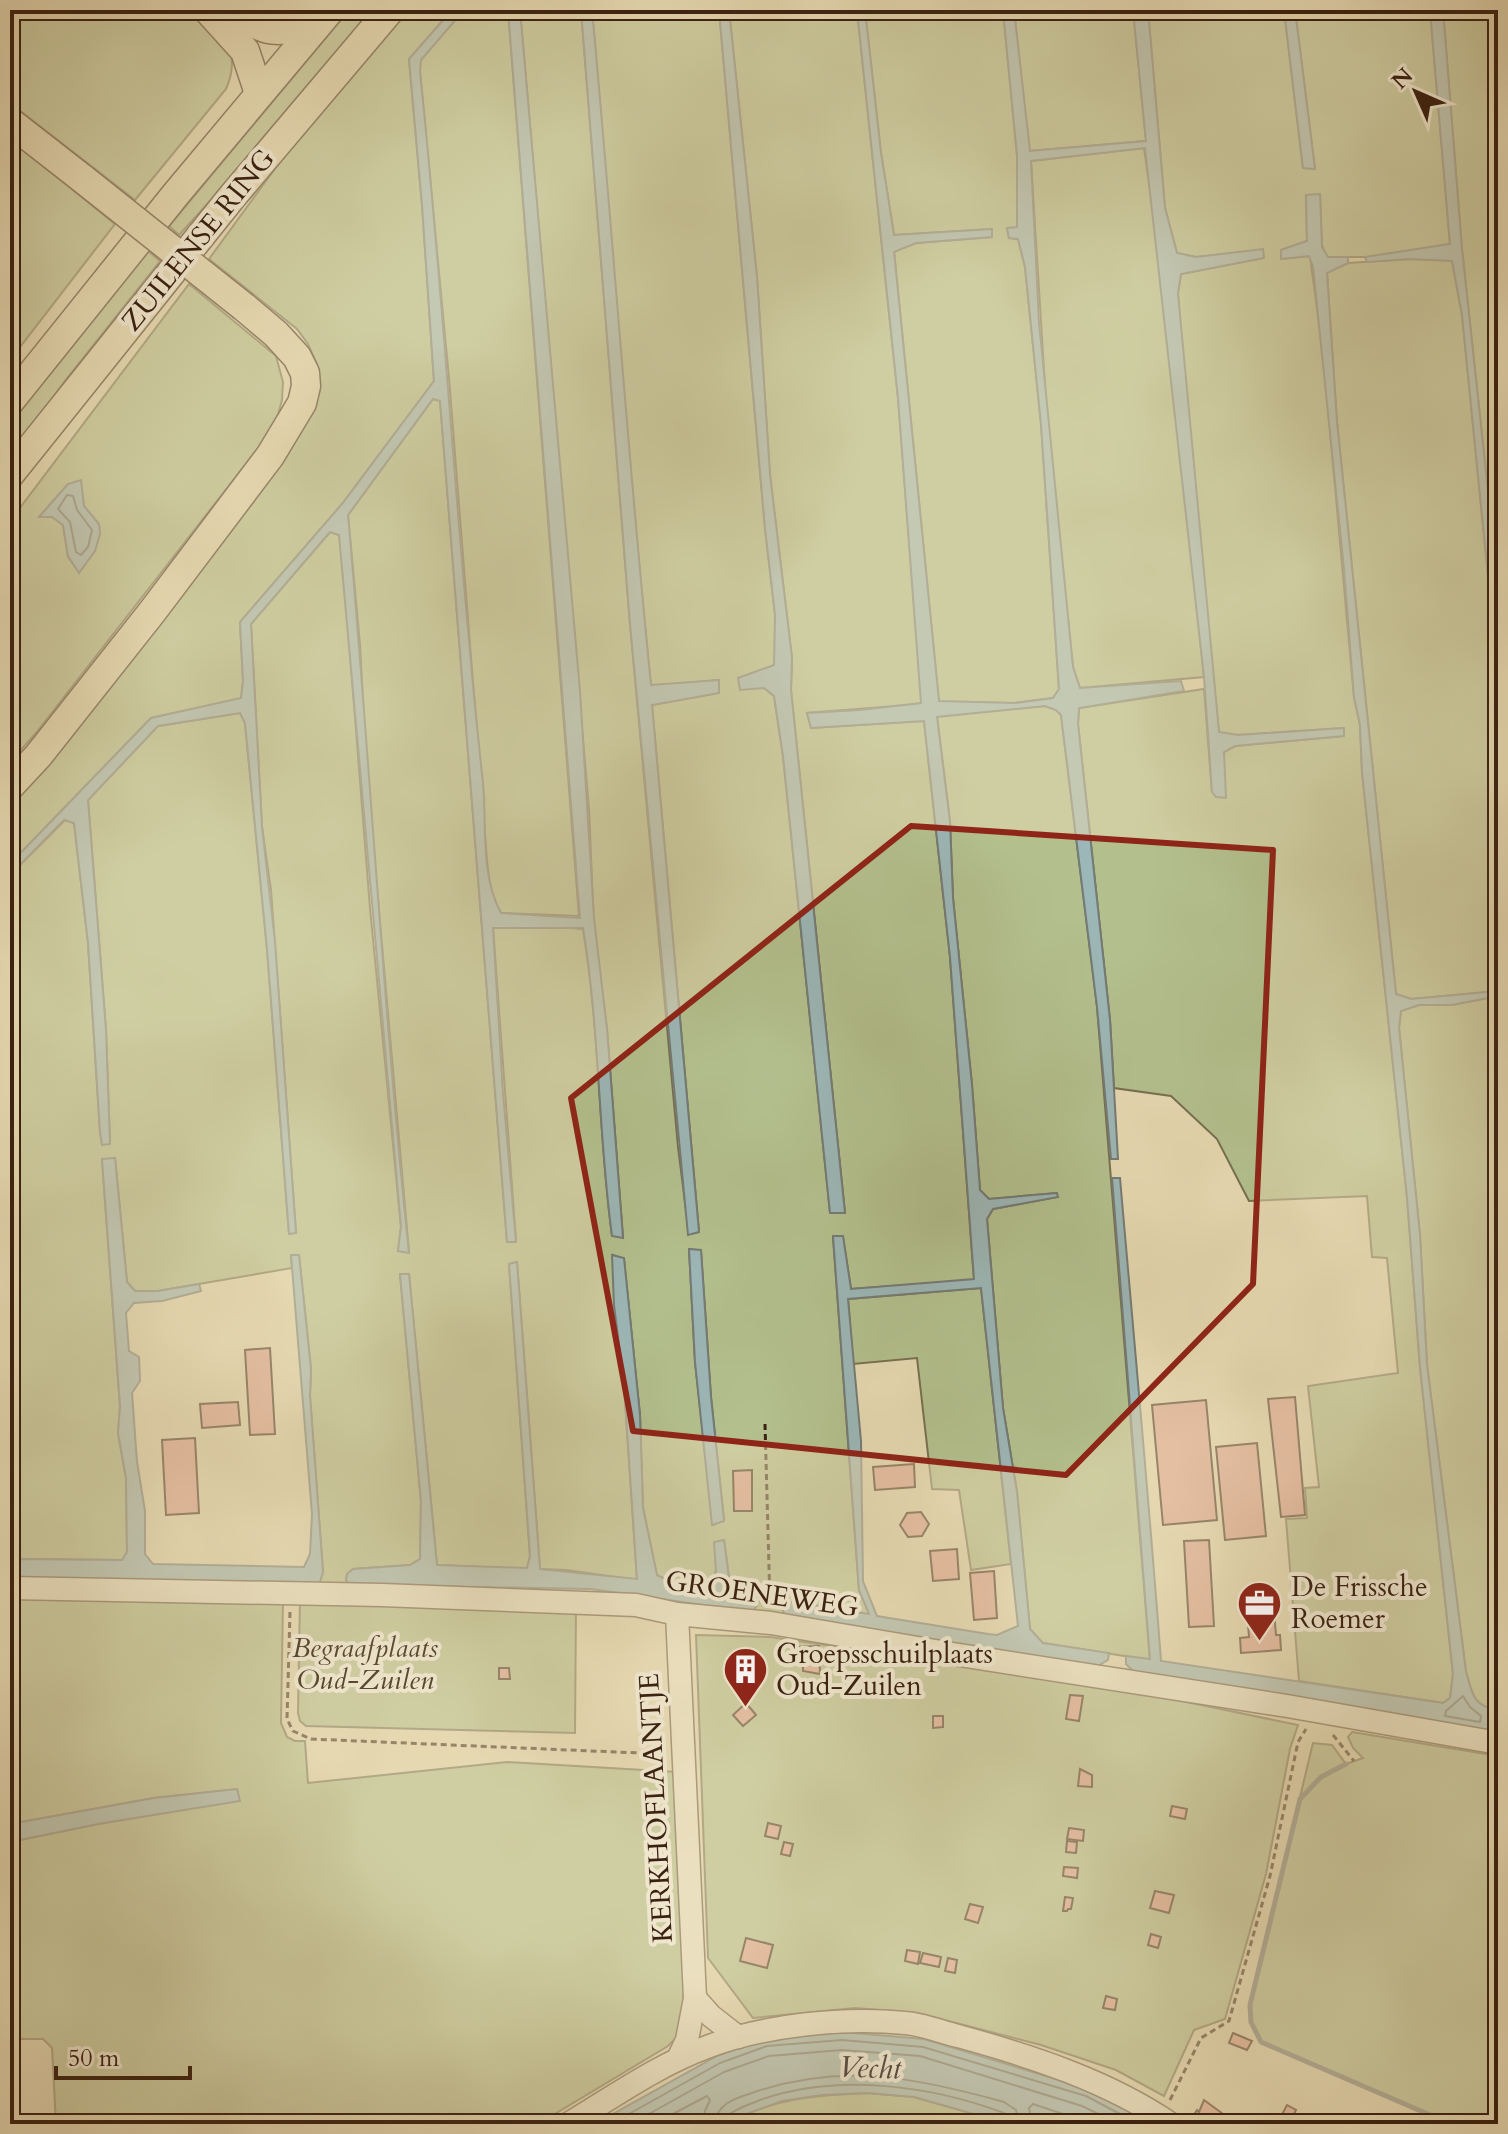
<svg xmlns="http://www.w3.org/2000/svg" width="1508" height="2134" viewBox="0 0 1508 2134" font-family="Cardo,serif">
	<rect width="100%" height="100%" fill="#e6d9b2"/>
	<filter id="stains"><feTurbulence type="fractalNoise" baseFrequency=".0025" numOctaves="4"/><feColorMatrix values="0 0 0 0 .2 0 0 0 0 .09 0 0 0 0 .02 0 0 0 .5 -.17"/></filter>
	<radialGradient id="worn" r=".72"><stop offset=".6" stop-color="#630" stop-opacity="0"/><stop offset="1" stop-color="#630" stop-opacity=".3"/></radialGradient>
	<g fill="#b3c08e" stroke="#767050" stroke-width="2" fill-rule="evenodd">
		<path d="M10,10H190C219,34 244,48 226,89L135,200L10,103Z"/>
		<path d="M349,10H384L179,235L169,226Z"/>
		<path d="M408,10H452L409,59L422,205L434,381L342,504L240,622L243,681L241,699L151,718L10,864V800L34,777L319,379L317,364L308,344L297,329L209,259L293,144Z"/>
		<path d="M464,10H508L579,916L501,913L491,895L487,861L449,378L420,72V60Z"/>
		<path d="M520,10H581L630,624L678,1147L689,1234L699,1232L652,705L719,693L718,680L651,686C628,461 611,235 592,10H719L765,528L775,615V663L764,688L774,696L783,756L830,1212L845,1213L791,690L792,658L770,475L757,277L729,10H857L898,398L922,704L807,713L811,728L924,721L950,957L974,1280L851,1289L843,1237H833L859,1590L870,1615L784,1601L785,1615L753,1612L761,1597L740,1592L729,1578L724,1540L712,1585L671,1582L657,1576L643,1508L640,1415L624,1259L613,1255L615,1322L624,1386L637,1580L566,1570L540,1569L517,1262L509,1264L530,1556L527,1569L437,1565L409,1274H400L421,1501L420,1559L410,1565L353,1569L347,1575L346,1580L350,1585H319L323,1572L310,1396L311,1369L299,1255L291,1256L292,1268L158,1291H135L127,1282L115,1158L102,1160L120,1406L118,1433L126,1478L127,1552L123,1560L10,1559V875L65,820L74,823L88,943L100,1132L102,1144H110L106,1030L88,800L158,726L240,713L245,723L267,949L289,1233H296L271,890L262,827L251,624L330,532L339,535L343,564L370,908L401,1227L398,1251L409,1252L367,774L360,645L348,515L433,399L440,401L507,1241H516L493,928L535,925L583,929C600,1030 598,1134 612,1235L623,1237L607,1029L594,927L589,809ZM689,1249L701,1251L711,1397L724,1520L713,1525L695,1362Z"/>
		<path d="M865,10H1003L1017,155V228L1007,229L1009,238L1018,239L1025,267L1041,424L1059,689L1053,698L1015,703L939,702L894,251L916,243L991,237V229L894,235L881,153Z"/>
		<path d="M1014,10H1133L1146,141L1029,151Z"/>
		<path d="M1148,10H1284L1303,168L1315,169L1295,10H1430L1450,244L1369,257H1327L1322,246L1320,195L1306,196L1307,241L1281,250V259L1310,256L1323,353L1354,697L1360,725L1362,772L1407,1197L1420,1367L1453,1674L1450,1698L1443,1703L1299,1681L1286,1519L1307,1518L1305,1488L1319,1487L1308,1386L1398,1373L1387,1258L1372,1257L1367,1196L1249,1201L1217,1139L1171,1096L1114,1088L1110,1020L1078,724L1079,708L1204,689L1212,792L1223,765L1224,752L1235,746L1343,736L1344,728L1237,735L1219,733L1183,383L1178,293L1181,274L1263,258V250L1196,257L1177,253L1165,208Z"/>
		<path d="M1443,10H1498V584L1462,249Z"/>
		<path d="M10,139L115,224L10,360Z"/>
		<path d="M1144,148L1161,268L1204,677L1080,688L1073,667L1047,418L1031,161Z"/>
		<path d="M147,250L160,261L64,382L10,456V422L52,366Z"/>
		<path d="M1410,259L1452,260L1462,315L1498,676V991L1411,999L1396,994L1337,422L1327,272L1348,263Z"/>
		<path d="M189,284L276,356L283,382L282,400L277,418L270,433L36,733L10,762V521ZM68,484L81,493L84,506L79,572L68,557L63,525L52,517L40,516Z"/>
		<path d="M1045,706L1056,710L1061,715L1097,1007L1150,1660L1042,1643L1030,1629L1017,1492L1003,1408L987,1219L993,1209L1057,1197L1056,1193L989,1199L980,1190L972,1085L953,898L950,822L937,716Z"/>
		<path d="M1498,996V1711C1472,1705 1473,1695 1466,1672L1427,1365L1420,1235L1399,1028L1401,1011L1419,1005H1452Z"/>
		<path d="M981,1288L1011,1564L971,1570L959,1490L932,1489L917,1358L853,1364L848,1299Z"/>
		<path d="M10,1593L283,1599L281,1723L287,1737L295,1741H305L308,1783L507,1762L677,1772L687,1996L680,2034L668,2046L538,2124H56L52,2048L43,2039H10V1842L98,1824L239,1800L237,1789L154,1798L10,1824Z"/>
		<path d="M300,1599L576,1606L575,1733L306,1726L300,1721L298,1713Z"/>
		<path d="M696,1635L770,1637L1119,1688L1298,1725L1290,1749L1266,1874L1225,2019L1194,2030L1164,2096L1116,2070L1041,2045L918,2013L855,2008L753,2018L708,1958Z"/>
		<path d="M1352,1732L1498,1756V2124H1451L1261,2042L1251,2022L1250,2005L1313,1743L1332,1745L1346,1764L1363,1758L1353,1748L1348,1737Z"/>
		<path d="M867,2093L914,2097L1009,2124H728C769,2098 819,2095 867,2093Z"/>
	</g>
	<g fill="#9cb7b7" stroke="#757b75" stroke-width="2" fill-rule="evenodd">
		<path d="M452,10H464L421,60L420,72C445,309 457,547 483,783C487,825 480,875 501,913L580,918L508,10H520L580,691L594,918L607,1029L623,1238L612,1236C598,1134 600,1030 583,928H493L503,1093L516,1242H507L440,401L433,399L348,515C370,761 383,1007 409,1253L398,1251L401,1226L339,535L330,532L251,624L262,827L275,942L296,1233L289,1234L267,949L245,723L240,713L158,726L88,800L106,1030L110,1144L102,1145L100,1132L88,943L74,823L64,820L10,875V864L151,718L241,698L243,681L240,622L342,504L434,381L422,205L409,59Z"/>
		<path d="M581,10H592C613,235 628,460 651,685L719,680V693L652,705L699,1232L688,1235L630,624Z"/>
		<path d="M719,10H729L757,277L770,475L792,658L791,690L845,1213H830L783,756L774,696L764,688L740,690L738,678L774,665L775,615L765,528Z"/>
		<path d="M857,10H865L881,153L894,235L992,229V237L916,243L894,252L939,701L1015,703L1053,698L1059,689L1041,424L1025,267L1018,239L1009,238L1007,228L1017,227V155L1003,10H1014L1030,151L1146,141L1133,10H1148L1165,208L1177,253L1196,257L1263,249L1264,258L1181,274L1178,293L1219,732L1238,735L1344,728V736L1235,746L1224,752L1226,798L1216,797L1212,792L1204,677L1145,148L1031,161L1039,323L1073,667L1080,688L1181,681L1184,691L1079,708L1078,724L1110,1020L1118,1159H1111L1097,1007L1061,715L1056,710L1045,706L937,717L950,822L953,898L972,1085L980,1190L989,1199L1057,1193L1058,1197L993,1209L987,1219L1003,1408L1017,1492L1030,1629L1043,1643L1109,1653L1108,1660L1096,1667L785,1615L782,1609L784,1601L869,1614L859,1590L833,1236H843L851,1289L974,1279L950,957L924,721L811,728L807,713L860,710L921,703L898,398ZM981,1288L1018,1626L997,1635L988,1634L877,1616L863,1581L861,1441L848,1299Z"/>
		<path d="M1284,10H1295L1315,169L1303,168Z"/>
		<path d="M1430,10H1443L1462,249L1498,584V676L1462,315L1452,261L1410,259L1367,262L1365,257L1450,244Z"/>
		<path d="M1320,194L1322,247L1328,257H1348V263L1327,273L1337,422L1396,994L1411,999L1498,991V996L1452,1005H1419L1401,1011L1399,1028L1420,1235L1427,1365L1466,1672C1473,1695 1472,1705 1498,1711V1734L1136,1674L1126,1664V1656L1150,1659L1112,1178H1120C1134,1339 1149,1500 1161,1661L1443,1703L1450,1698L1453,1674L1420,1367L1407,1197L1362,772L1360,725L1354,697L1344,569L1313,267L1309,256L1281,259V250L1307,241L1306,195Z"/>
		<path d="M81,480L84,506L99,524L100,534L95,551L79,573L68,556L63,525L52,517H39L68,484Z"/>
		<path d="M115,1158L127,1282L135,1291H158L199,1284L201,1291L162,1301L134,1303L126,1313L129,1351L139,1357L140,1381L132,1393L137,1462L145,1511V1554L153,1564L304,1567L310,1554L312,1514L291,1255H299L311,1369L310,1396L323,1572L319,1585L10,1582V1559L122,1560L127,1552L126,1478L118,1433L120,1406L102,1159Z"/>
		<path d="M689,1249L701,1250L711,1397L724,1521L712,1525L695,1362Z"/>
		<path d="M612,1255L624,1258L640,1415L643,1508L657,1575L671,1582L712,1585L716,1572L714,1542L724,1540L729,1578L741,1592L761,1596L753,1612L591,1589L350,1585L346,1580L347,1574L353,1569L410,1565L420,1559L421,1501L400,1274H409L437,1565L527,1568L530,1556L509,1264L517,1262L540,1569L637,1579L624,1386L614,1305Z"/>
		<path d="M237,1789L240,1801L98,1824L10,1842V1824L154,1798Z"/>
		<path d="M842,2032L924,2039L1089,2089L1153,2124H1009L914,2097L867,2093L822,2095L782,2101L741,2116L728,2124H595L717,2056L766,2038Z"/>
	</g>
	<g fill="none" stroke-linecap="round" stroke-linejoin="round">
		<g stroke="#6b6c64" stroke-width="2">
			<path d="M67,495L73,496L77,510L92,530L88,547L81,555L76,552L70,522L58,509Z"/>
			<path d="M1463,1696L1470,1707L1481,1716L1480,1722L1445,1716L1446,1711Z"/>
			<path d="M611,2124L720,2063L767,2046L842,2040L923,2047L1086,2096L1139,2124"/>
			<path d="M631,2124L724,2072L769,2056L842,2050L920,2056L1082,2106L1119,2124"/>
			<path d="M654,2124L707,2096L710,2100L705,2111L703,2124"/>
			<path d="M715,2124C716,2105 733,2099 749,2094C839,2062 915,2077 1004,2102L1016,2110L1019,2124"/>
			<path d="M725,2124L727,2116C737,2108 748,2105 760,2100C837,2073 929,2085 1004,2113L1009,2118V2124"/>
			<path d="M1032,2124L1029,2108L1033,2104L1093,2124"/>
		</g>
		<g stroke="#757b75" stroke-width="5">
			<path d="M1346,1764L1321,1777L1300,1799L1250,2005L1251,2022L1261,2042L1451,2124"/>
			<path d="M1494,2124L1498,2116"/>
		</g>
	</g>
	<g fill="#e5a18e" stroke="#3a2111" stroke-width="2">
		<path d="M270,1348L275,1434L250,1435L245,1350Z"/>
		<path d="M1295,1397L1305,1515L1281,1517L1268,1399Z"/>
		<path d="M1206,1400L1217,1520L1163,1525L1152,1405Z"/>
		<path d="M238,1402L240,1425L202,1428L200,1404Z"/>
		<path d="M195,1438L199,1513L166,1515L162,1440Z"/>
		<path d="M1257,1443L1266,1536L1225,1540L1216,1447Z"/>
		<path d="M914,1464L915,1487L875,1490L873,1467Z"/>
		<path d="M752,1470V1511H734L733,1471Z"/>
		<path d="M921,1512L929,1524L922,1536L908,1537L900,1525L907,1513Z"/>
		<path d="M1209,1540L1214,1626L1189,1627L1184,1541Z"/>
		<path d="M957,1549L959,1579L933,1581L930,1551Z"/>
		<path d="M994,1571L997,1618L974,1620L970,1573Z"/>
		<path d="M1273,1598L1276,1635H1280L1281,1650L1241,1653L1240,1638L1249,1637L1246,1600Z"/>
		<path d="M819,1646L820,1674L803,1671V1656H798L797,1647Z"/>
		<path d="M499,1668H509L510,1679H499Z"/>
		<path d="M1070,1695L1083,1696L1079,1721L1066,1719Z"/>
		<path d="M746,1703L756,1715L743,1726L733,1715Z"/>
		<path d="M933,1716H943V1727L933,1728Z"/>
		<path d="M1080,1769L1092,1775V1787L1078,1786Z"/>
		<path d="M1172,1806L1187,1809L1185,1819L1170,1816Z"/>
		<path d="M768,1823L781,1826L778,1839L765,1836Z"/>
		<path d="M1069,1828L1084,1830L1083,1841L1067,1839Z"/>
		<path d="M1067,1841L1077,1842L1076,1853L1066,1852Z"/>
		<path d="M784,1842L793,1844L790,1856L781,1854Z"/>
		<path d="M1064,1867L1078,1868L1077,1878L1063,1876Z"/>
		<path d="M1155,1891L1174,1895L1169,1913L1150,1908Z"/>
		<path d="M1065,1897L1073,1898L1071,1909H1068L1067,1911H1063Z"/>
		<path d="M970,1904L983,1907L978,1923L965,1919Z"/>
		<path d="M1151,1934L1161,1937L1158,1948L1148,1945Z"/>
		<path d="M746,1938L773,1945L767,1968L740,1961Z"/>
		<path d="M907,1950L920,1952L918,1964L905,1961Z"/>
		<path d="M923,1953L941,1957L939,1967L920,1963Z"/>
		<path d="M948,1958L957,1960L955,1973L945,1971Z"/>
		<path d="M1106,1996L1117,1999L1115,2010L1103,2008Z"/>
		<path d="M1233,2033L1252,2041L1247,2050L1229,2043Z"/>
		<path d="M1204,2100L1223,2114L1216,2124H1188L1197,2110L1199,2112Z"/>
		<path d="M1287,2105L1296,2110L1289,2124H1277Z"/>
	</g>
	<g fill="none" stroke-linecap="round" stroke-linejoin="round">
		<defs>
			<g id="minor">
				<path d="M10,1588L382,1595L636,1605L677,1614L771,1623L953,1654L1287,1706L1498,1743"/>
				<path d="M677,1614L695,1998L687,2040L678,2059"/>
				<path d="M695,1998L711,2016L738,2037"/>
				<path d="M568,2124C613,2097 658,2065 707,2047C765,2025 843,2017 905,2023C922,2024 941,2032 958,2036C1031,2056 1108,2081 1171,2124"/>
			</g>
			<g id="major">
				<path d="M208,10L245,51L259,93"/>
				<path d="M235,10C268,37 276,30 316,26"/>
				<path d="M10,122L83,179"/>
				<path d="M10,401L176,194L330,10"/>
				<path d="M10,474L231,198L390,10"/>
				<path d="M10,786L38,756L152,612L270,456L302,403L306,386L305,373L297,357L276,334L244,307"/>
			</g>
		</defs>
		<use href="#minor" stroke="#654f39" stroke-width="25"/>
		<use href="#major" stroke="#3a2111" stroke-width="31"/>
		<g stroke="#3a2111" stroke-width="3" stroke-dasharray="6 4" stroke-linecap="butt">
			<path d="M765,1424L770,1603"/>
			<path d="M290,1612L287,1719L293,1731L311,1739L663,1754"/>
			<path d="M1333,1735L1354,1761"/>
			<path d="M1170,2100L1201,2038L1229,2021L1270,1876L1298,1742L1306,1729"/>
		</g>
		<use href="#minor" stroke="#efe6cd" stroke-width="22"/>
		<use href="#major" stroke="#e6d9b2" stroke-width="28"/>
		<defs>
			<path id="major-bridge" d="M83,179L244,307"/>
		</defs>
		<use href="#major-bridge" stroke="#3a2111" stroke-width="31" stroke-linecap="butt"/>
		<use href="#major-bridge" stroke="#e6d9b2" stroke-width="28"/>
	</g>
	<path d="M0 0H1508V2134H0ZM911,826L1273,850L1253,1284L1066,1475L633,1431L571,1098Z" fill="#e6d9b2" fill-opacity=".55" fill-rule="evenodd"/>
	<path fill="none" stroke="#8f2418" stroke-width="6" stroke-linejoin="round" d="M911,826L1273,850L1253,1284L1066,1475L633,1431L571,1098Z"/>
	<defs>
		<symbol id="office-pin" viewBox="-11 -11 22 30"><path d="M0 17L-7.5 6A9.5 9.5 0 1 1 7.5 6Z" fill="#8f2418" stroke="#efe6cd"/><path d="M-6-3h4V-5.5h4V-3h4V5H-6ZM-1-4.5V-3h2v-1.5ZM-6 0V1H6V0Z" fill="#fff"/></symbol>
		<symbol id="building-pin" viewBox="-11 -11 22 30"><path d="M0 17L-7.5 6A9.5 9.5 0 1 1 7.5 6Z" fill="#8f2418" stroke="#efe6cd"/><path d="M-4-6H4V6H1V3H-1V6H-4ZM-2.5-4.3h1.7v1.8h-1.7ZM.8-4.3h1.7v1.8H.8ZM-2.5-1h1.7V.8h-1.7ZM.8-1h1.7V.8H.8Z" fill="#fff"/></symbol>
	</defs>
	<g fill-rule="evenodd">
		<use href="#office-pin" x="1234" y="1578" width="51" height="69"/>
		<use href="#building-pin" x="720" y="1644" width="51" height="69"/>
	</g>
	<g text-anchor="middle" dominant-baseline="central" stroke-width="8" stroke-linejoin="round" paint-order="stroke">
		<g font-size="28" fill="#3a2111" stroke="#efe6cd">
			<text transform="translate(198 240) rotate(-51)">ZUILENSE RING</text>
			<text transform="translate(762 1594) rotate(8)">GROENEWEG</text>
			<text transform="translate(656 1808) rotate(-93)">KERKHOFLAANTJE</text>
		</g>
		<g font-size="28" fill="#3a2111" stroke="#efe6cd" text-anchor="start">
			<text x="1291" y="1587">De Frissche<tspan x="1291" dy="32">Roemer</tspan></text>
			<text x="776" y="1654">Groepsschuilplaats<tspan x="776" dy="32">Oud-Zuilen</tspan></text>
		</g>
		<g font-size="28" font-style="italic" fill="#584930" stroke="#efe6cd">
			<text x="365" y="1648">Begraafplaats<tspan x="365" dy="32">Oud-Zuilen</tspan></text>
		</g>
		<g font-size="30" font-style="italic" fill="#574e43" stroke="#efe6cd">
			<text transform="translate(870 2068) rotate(2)">Vecht</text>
		</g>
	</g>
	<rect width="1508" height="2134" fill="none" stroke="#e6d9b2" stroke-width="40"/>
	<rect x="12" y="12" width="1484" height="2110" fill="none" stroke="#3a2111" stroke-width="4"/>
	<rect x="20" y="20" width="1468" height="2094" fill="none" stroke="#3a2111" stroke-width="2"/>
	<g transform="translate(1416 92) rotate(315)" stroke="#efe6cd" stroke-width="6" paint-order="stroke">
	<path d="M0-6L14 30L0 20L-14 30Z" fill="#3a2111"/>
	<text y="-12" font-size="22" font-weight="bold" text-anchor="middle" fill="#3a2111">N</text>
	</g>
	<path d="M56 2066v12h134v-12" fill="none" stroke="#3a2111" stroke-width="4"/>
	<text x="68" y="2066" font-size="24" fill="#3a2111" stroke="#efe6cd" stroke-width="6" paint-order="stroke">50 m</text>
	<rect width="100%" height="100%" filter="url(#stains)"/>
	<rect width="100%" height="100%" fill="url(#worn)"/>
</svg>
